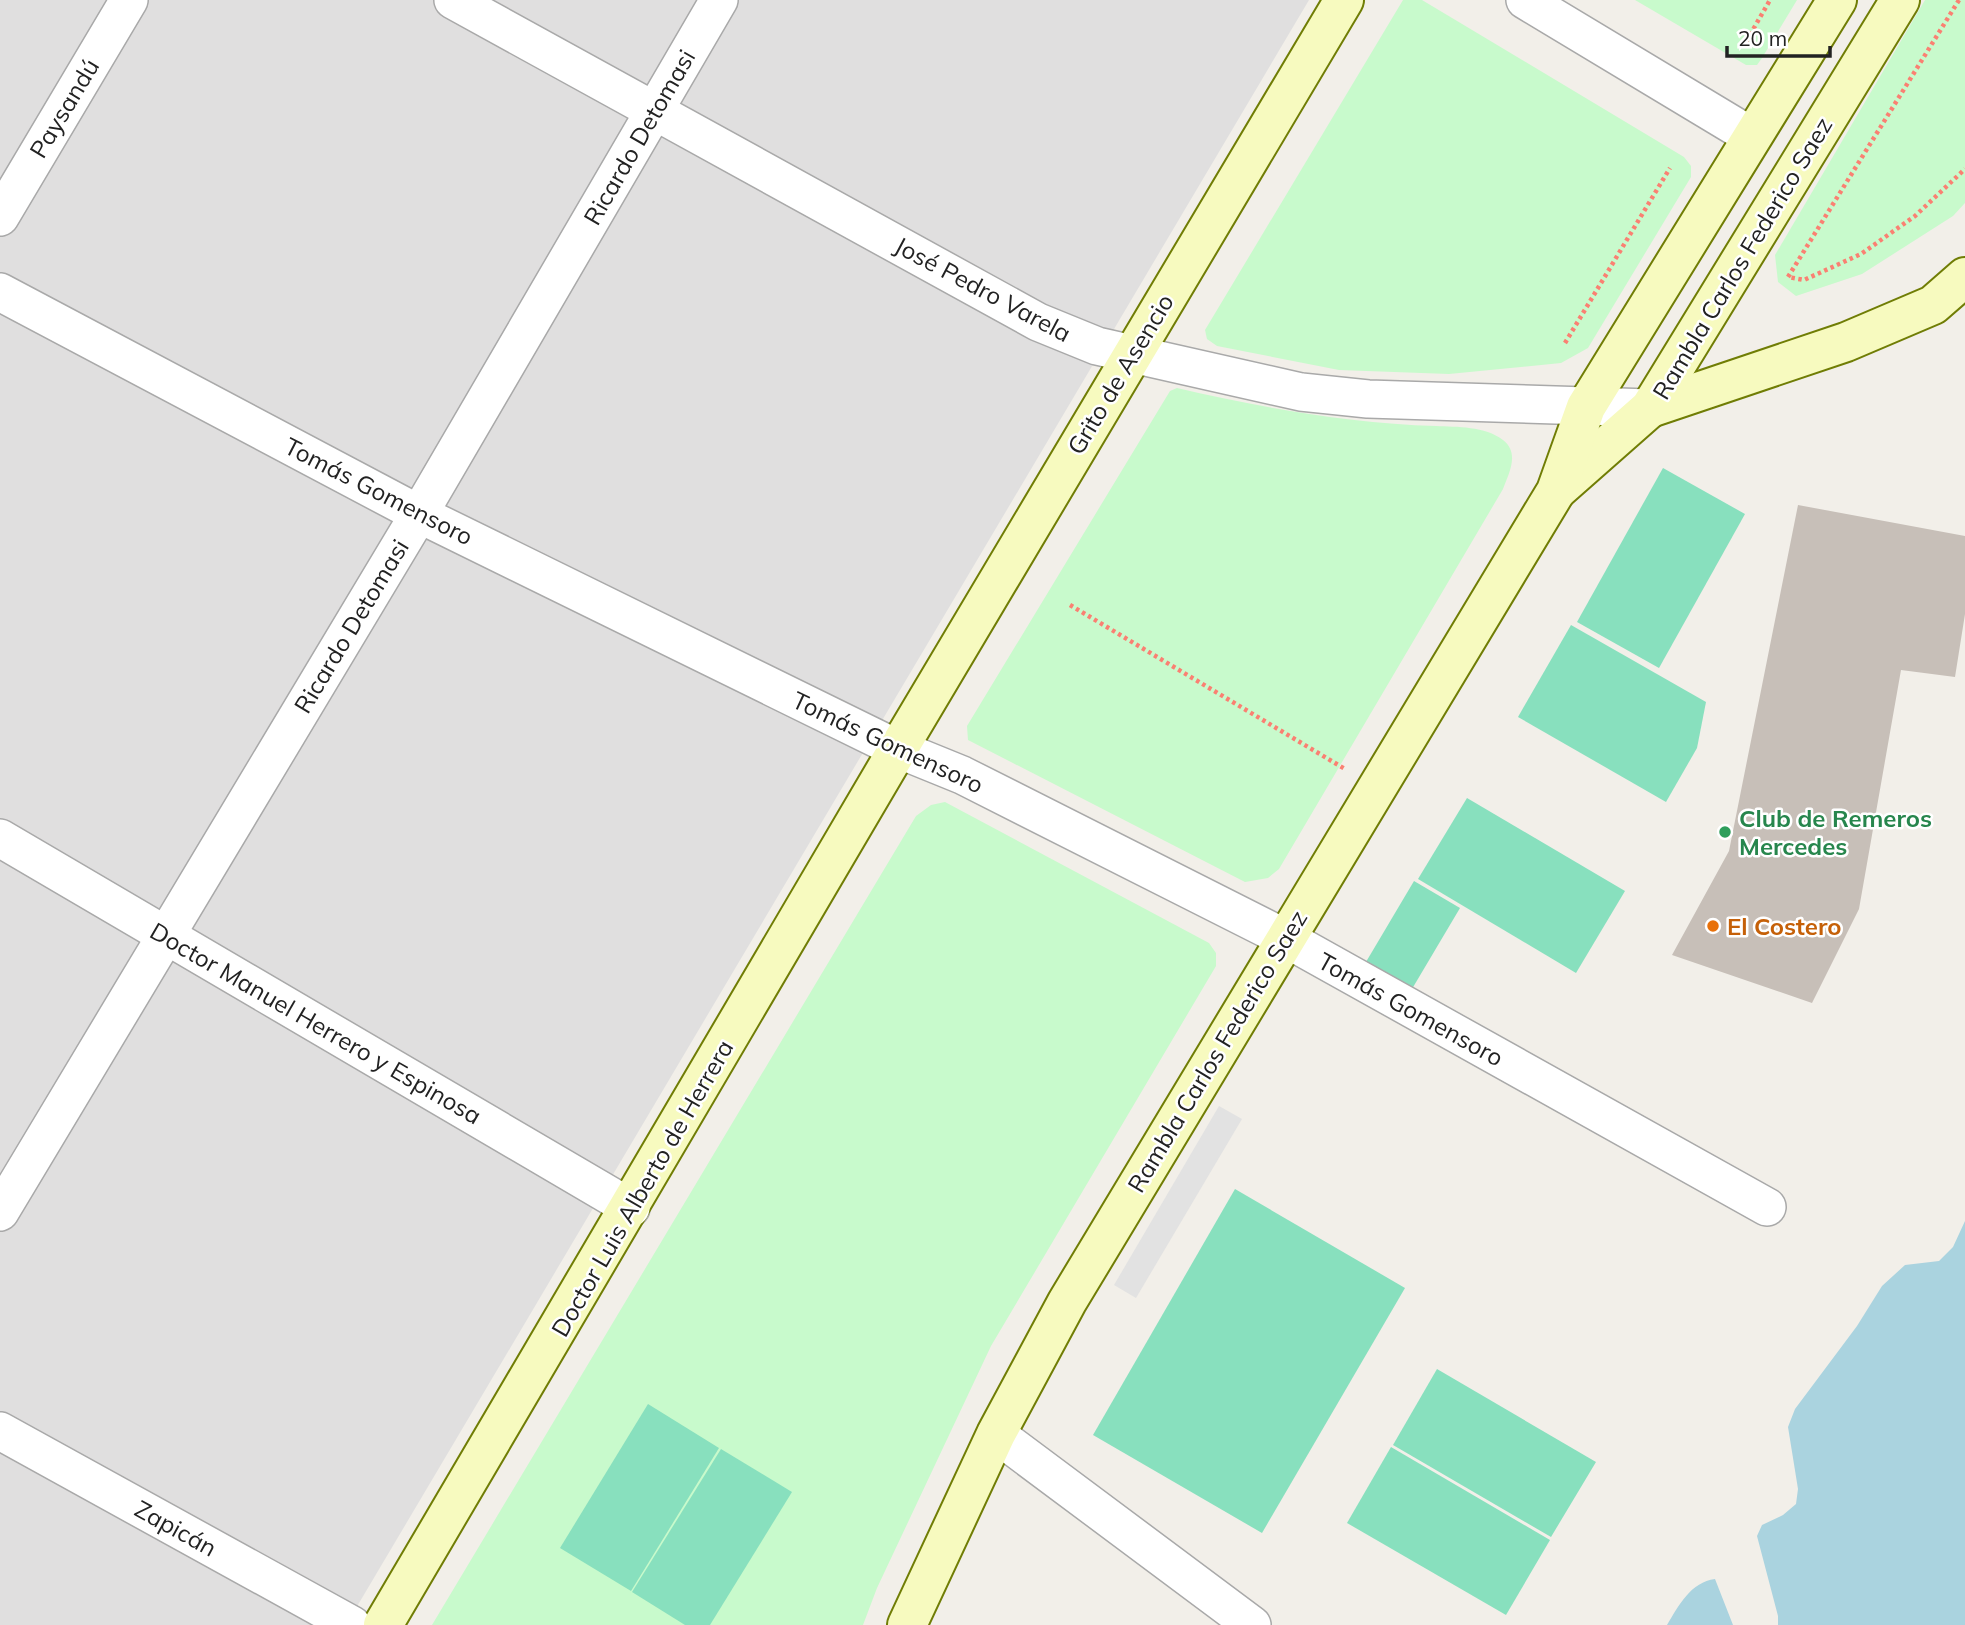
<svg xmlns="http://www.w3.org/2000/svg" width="1965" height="1625" viewBox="0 0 1965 1625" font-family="Mulish,sans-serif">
	<rect width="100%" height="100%" fill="#f2efe9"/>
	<path fill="#e0dfdf" d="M0,0H1309L346,1625H0Z"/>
	<g fill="#c8facc">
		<path d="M1403,0H1422L1684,157L1691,166V177L1588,348L1561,363L1449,374L1339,370L1217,346L1207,339L1205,330Z"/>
		<path d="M1635,0H1797L1762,58L1757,65H1746Z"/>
		<path d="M1925,0H1965V203L1953,216L1862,274L1796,296L1778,282L1775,255Z"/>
		<path d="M1177,388C1263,408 1347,423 1436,426C1457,427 1485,426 1503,440C1520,453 1509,473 1503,489L1279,869L1268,878L1245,882L968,740L967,726L1170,391Z"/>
		<path d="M945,802L1209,943L1216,953V966L991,1346L877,1588L863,1625H432L916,816L931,805Z"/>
	</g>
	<g fill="#88e0be">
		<path d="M1663,468L1745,514L1659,668L1577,622Z"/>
		<path d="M1571,625L1706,702L1697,748L1666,802L1518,717Z"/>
		<path d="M1467,798L1625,891L1576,973L1418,879Z"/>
		<path d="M1414,881L1460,908L1409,994L1363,967Z"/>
		<path d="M1235,1189L1405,1288L1262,1533L1093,1435Z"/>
		<path d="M1437,1369L1596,1462L1551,1537L1393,1445Z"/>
		<path d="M648,1404L719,1448L631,1591L560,1548Z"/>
		<path d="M1391,1447L1550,1540L1506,1615L1347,1523Z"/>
		<path d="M721,1449L792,1492L710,1625H685L632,1592Z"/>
	</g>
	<path fill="#e2e2e2" d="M1219,1106L1242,1119L1136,1298L1114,1285Z"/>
	<g fill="#aad3df">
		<path d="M1965,1221V1625H1778V1616L1757,1536L1762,1525L1783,1515L1796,1504L1798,1489L1788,1427L1795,1409L1857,1326L1882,1286L1905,1265L1939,1261L1953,1247Z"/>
		<path d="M1715,1579L1733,1625H1667C1679,1605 1691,1582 1715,1579Z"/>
	</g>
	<path fill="#c7bfb8" d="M1798,505L1965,536V614L1955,677L1901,670L1859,909L1812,1003L1672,955L1729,851Z"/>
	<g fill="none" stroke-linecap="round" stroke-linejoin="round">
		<defs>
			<g id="street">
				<path d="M453,0L1038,322L1097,346L1301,392L1368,399L1650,408"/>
				<path d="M1525,0L1751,136"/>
				<path d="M0,217L129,0"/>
				<path d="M0,292L419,514L898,749L962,775L1285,938L1767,1207"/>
				<path d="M0,838L631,1208"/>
				<path d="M0,1212L419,514L719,0"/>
				<path d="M0,1431L352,1625"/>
				<path d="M996,1434L1252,1625"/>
			</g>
			<g id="secondary">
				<path d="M1650,408L1846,342L1933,305L1965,277"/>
				<path d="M1557,490L1650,408L1900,0"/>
				<path d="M383,1625L898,749L1344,0"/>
				<path d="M907,1625L996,1434L1067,1302L1556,491L1586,407L1837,0"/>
			</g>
		</defs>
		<use href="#street" stroke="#a9a9a9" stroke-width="40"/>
		<use href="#secondary" stroke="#707d05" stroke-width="42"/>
		<g stroke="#fa8072" stroke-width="4.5" stroke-dasharray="3.5 3.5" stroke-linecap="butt">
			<path d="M1959,0L1788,277L1804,280L1861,254L1915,216L1965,169"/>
			<path d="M1743,47L1770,0"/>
			<path d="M1565,343L1670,168"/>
			<path d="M1070,605L1345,769"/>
		</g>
		<use href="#street" stroke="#fff" stroke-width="37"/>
		<use href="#secondary" stroke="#f7fabf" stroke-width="38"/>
	</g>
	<circle fill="#2e9e5b" stroke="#fff" stroke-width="2.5" cx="1725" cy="832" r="7"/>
	<circle fill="#e8710a" stroke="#fff" stroke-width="2.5" cx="1713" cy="926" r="7"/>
	<g text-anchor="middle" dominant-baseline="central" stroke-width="5" stroke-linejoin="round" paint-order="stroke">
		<g font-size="24" fill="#222" stroke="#fff">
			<text transform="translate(64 108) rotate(-59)">Paysandú</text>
			<text transform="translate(639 137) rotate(-60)">Ricardo Detomasi</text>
			<text transform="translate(1742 258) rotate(-59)">Rambla Carlos Federico Saez</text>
			<text transform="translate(983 289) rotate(28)">José Pedro Varela</text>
			<text transform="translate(1120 374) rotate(-59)">Grito de Asencio</text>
			<text transform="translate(379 491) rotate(27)">Tomás Gomensoro</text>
			<text transform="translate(351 626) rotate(-59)">Ricardo Detomasi</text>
			<text transform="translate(888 742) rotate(25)">Tomás Gomensoro</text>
			<text transform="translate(1411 1009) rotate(29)">Tomás Gomensoro</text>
			<text transform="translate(316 1023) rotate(30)">Doctor Manuel Herrero y Espinosa</text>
			<text transform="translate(1217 1051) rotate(-59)">Rambla Carlos Federico Saez</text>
			<text transform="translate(642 1188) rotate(-60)">Doctor Luis Alberto de Herrera</text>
			<text transform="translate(176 1528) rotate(29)">Zapicán</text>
		</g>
		<g font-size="24" font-weight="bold" fill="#27864d" stroke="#fff" text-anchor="start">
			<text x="1739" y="818">Club de Remeros<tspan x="1739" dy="28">Mercedes</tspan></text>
		</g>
		<g font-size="24" font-weight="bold" fill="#c56008" stroke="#fff" text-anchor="start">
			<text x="1727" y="926">El Costero</text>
		</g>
	</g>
	<path d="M1727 46v10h103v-10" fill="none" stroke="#222222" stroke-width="3.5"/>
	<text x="1738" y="46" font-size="21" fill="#222222" stroke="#ffffff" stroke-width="5" paint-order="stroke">20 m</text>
</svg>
